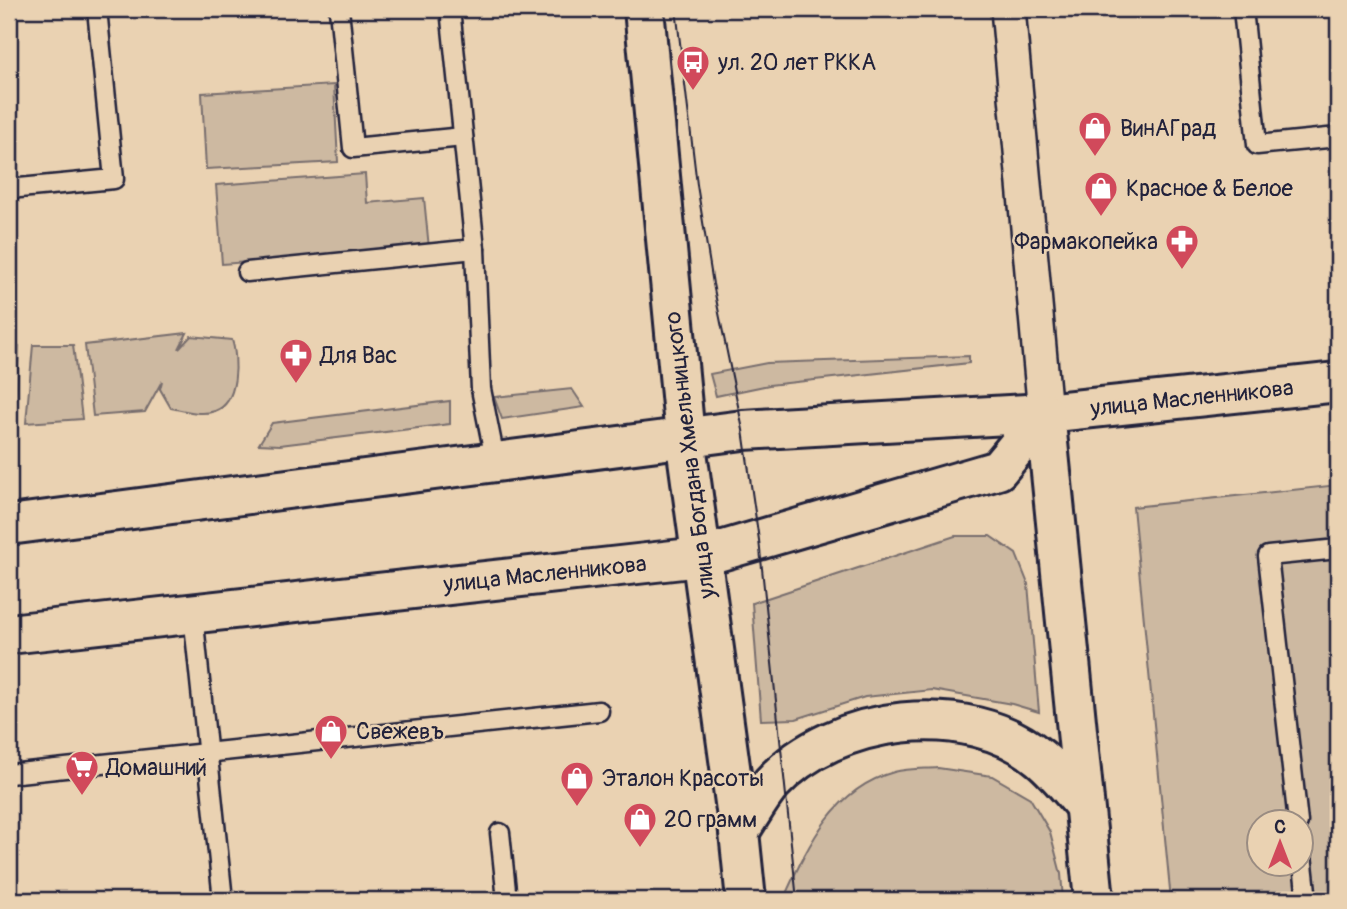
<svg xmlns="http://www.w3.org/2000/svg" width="1347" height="909" viewBox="0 0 1347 909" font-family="Pangolin,sans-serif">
	<rect width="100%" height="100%" fill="#ead2b2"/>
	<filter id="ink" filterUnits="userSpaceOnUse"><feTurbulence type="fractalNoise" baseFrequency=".0143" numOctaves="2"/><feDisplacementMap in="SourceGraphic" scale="14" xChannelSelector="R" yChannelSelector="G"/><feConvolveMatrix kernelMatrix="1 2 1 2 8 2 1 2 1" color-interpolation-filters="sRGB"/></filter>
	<g filter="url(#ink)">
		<g fill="#cdb9a1" stroke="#786e6e" stroke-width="2" fill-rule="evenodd">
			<path d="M334,85L338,162L206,169L202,93Z"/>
			<path d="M365,174L367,203L424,198L429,248L222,264L216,185Z"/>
			<path d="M187,333L179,349L191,336L232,340C238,358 239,403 215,411C201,416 185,411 171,408L160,389L162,381L145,412L93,416L85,345Z"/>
			<path d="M33,345H73L82,419L26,423Z"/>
			<path d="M19,346L15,428H9V347Z"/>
			<path d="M969,356V363L769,385L716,396L710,374L767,363Z"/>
			<path d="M572,389L584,407L502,419L494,397Z"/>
			<path d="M450,401V424L280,445L259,444L272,423Z"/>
			<path d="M1338,485V900H1171L1133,507ZM1260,822H1302V864H1260Z"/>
			<path d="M955,536H990L1016,554L1028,584L1039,712L1012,704L932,690L865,697L796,719L761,720L752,603Z"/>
			<path d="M938,768L992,776L1030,798L1050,832L1061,874L1063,900H783C807,848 832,789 894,772C908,768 924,769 938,768Z"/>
		</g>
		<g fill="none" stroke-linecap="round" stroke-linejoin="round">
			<defs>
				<g id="service">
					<path d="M339,9L353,148L463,137"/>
					<path d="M450,9L475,249L481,389L496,464"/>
					<path d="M1243,9L1257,145L1338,137"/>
					<path d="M9,189L114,179L97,9"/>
					<path d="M247,272L475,249"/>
					<path d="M193,614L223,900"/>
					<path d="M9,774L599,711"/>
					<path d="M1298,822L1268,556L1338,549"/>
					<path d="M500,833L507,900"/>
					<path d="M1302,855L1307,900"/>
				</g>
				<path id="minor" d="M1008,9L1045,413"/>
				<g id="secondary">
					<path d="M644,9L685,437"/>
					<path d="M1045,413L1338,382"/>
				</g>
				<g id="primary">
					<path d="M1045,413L1094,900"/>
					<path d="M685,437L739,832L746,900"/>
					<path d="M9,525L743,430L1045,413"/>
					<path d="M9,634L700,557L998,470L1045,413"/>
					<path d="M739,832C750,816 759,798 772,783C834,715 968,698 1040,758C1056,771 1070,789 1084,805"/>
				</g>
			</defs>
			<use href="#service" stroke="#22223b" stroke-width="23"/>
			<use href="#minor" stroke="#22223b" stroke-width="38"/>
			<use href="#secondary" stroke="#22223b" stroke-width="44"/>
			<use href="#primary" stroke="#22223b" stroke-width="44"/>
			<use href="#service" stroke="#ead2b2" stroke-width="18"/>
			<use href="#minor" stroke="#ead2b2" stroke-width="33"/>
			<use href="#secondary" stroke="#ead2b2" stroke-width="38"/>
			<use href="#primary" stroke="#ead2b2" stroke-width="38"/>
			<path stroke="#22223b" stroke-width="2" d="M676,9L697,185L713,284L743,430L759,540L797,900"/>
		</g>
	</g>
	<defs>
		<symbol id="bus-pin" viewBox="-11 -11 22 30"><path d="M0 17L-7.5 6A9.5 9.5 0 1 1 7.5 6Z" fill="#d1495b" stroke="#ead2b2"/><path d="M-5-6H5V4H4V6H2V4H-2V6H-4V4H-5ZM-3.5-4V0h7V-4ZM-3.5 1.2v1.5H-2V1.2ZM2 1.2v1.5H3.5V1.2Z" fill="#fff"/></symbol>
		<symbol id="shop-pin" viewBox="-11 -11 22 30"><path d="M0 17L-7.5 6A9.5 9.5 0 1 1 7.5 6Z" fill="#d1495b" stroke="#ead2b2"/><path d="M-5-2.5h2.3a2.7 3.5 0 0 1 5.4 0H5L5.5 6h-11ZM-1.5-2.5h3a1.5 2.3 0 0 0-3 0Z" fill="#fff"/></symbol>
		<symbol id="pharmacy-pin" viewBox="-11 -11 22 30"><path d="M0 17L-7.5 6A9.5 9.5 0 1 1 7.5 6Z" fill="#d1495b" stroke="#ead2b2"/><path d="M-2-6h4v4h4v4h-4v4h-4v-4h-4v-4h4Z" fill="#fff"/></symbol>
		<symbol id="supermarket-pin" viewBox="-11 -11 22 30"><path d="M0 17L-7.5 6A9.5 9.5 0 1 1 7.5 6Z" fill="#d1495b" stroke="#ead2b2"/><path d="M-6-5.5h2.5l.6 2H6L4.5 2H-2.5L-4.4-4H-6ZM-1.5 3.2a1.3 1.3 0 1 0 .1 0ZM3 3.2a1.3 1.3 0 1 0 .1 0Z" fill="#fff"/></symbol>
	</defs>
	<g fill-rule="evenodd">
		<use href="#bus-pin" x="674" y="43" width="38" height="52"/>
		<use href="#shop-pin" x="1076" y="109" width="38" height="52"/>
		<use href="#shop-pin" x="1082" y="169" width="38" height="52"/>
		<use href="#pharmacy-pin" x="1163" y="222" width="38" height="52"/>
		<use href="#pharmacy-pin" x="277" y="336" width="38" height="52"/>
		<use href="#shop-pin" x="312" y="712" width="38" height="52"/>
		<use href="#supermarket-pin" x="63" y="748" width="38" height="52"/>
		<use href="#shop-pin" x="558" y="759" width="38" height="52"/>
		<use href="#shop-pin" x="621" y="800" width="38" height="52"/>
	</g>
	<g text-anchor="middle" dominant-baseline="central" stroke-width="5" stroke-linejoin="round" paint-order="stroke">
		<g font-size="23" fill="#22223b" stroke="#ead2b2" text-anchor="start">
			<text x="718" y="62">ул. 20 лет РККА</text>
			<text x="1120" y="128">ВинАГрад</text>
			<text x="1126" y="188">Красное &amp; Белое</text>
			<text x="1158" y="241" text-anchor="end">Фармакопейка</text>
			<text x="320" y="355">Для Вас</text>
			<text x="356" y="731">Свежевъ</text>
			<text x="106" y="767">Домашний</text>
			<text x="602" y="778">Эталон Красоты</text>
			<text x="664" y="819">20 грамм</text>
		</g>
		<g font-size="23" fill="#22223b" stroke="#ead2b2">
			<text transform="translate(1192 398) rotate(-6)">улица Масленникова</text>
			<text transform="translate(690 455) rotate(-97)">улица Богдана Хмельницкого</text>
			<text transform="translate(545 574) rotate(-6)">улица Масленникова</text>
		</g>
	</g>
	<rect width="1347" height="909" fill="none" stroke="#ead2b2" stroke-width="35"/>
	<rect x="18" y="18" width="1312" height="874" fill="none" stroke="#22223b" stroke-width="2.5" filter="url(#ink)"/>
	<g transform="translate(1280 843)"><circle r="33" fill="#ead2b2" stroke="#9a8c82" stroke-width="2"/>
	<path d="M0-5L12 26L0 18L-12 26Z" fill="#d1495b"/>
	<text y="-10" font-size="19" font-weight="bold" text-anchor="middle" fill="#22223b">С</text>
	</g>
</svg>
